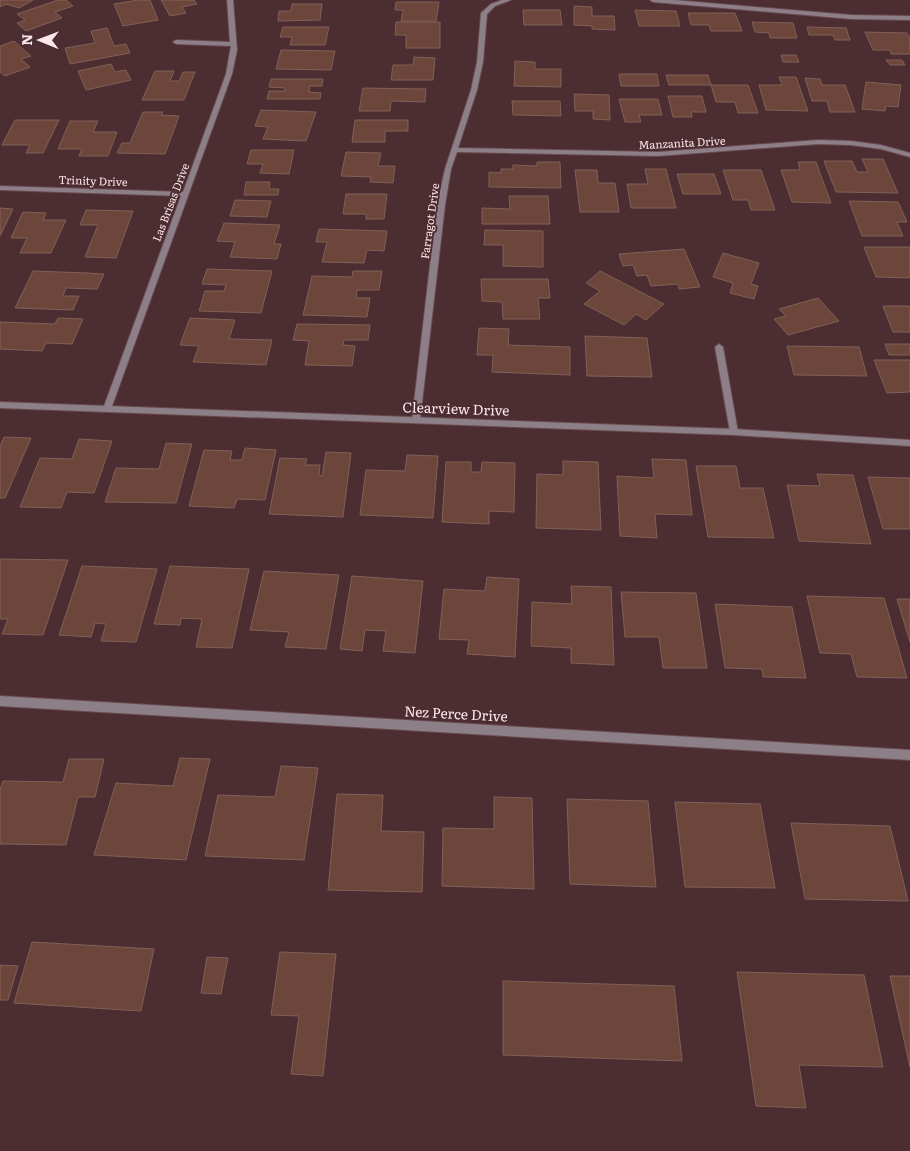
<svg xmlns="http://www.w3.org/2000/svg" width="910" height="1151" viewBox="0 0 910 1151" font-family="Literata,serif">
	<rect width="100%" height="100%" fill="#4c2d32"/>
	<g fill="#6d463b" stroke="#816057">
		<path d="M0,0H33L19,8L6,4L0,7Z"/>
		<path d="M58,0H66L73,6L55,12L62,18L26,31L17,23L25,20L17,14Z"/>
		<path d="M138,0H150L158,20L123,26L114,4Z"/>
		<path d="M161,0H194L197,4L182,7L186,13L170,16Z"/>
		<path d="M396,2H439L436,21H401L403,10H395Z"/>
		<path d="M292,4H322L320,20L278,21L279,11H291Z"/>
		<path d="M574,6L592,7V16H614L615,30L592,29V26L574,25Z"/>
		<path d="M523,10H560L562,25H524Z"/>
		<path d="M635,10L676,11L680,26H639Z"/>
		<path d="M688,13H735L742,31H711L709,25H691Z"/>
		<path d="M396,22H440V48H406V35H395Z"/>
		<path d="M752,22L793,23L797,38H770L769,33L755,32Z"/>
		<path d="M283,27H329L325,45H290L292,37H280Z"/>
		<path d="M807,27L846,28L850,40H835L833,35H809Z"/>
		<path d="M107,28L114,46L126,44L130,53L70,64L65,48L95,43L91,31Z"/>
		<path d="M865,32L907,33L910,38V54H891L890,50H873Z"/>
		<path d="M14,41L31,56L21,59L30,67L5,76L0,72V46Z"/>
		<path d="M281,50L335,51L331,70L276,69Z"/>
		<path d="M781,55H796L799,62H783Z"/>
		<path d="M414,57L435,58L433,80H391L393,65H413Z"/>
		<path d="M886,60H902L905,65H890Z"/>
		<path d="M515,61L535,62V69H561V87L514,86Z"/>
		<path d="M111,64L115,72L126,70L131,80L86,90L78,71Z"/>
		<path d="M155,71H174L170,81H179L183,72H195L184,100H142Z"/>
		<path d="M619,74H657L659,86H621Z"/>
		<path d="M666,75H708L711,85H669Z"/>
		<path d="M779,77H796L808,111L766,110L759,85H782Z"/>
		<path d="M805,78L820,79L822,85H845L855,112H830L827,101H812Z"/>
		<path d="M271,79H323L322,86H310L309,92L321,93L320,99H267L269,91H285V88L269,87Z"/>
		<path d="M866,82L901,85L898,107L886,106L885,111L862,109Z"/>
		<path d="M711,85H748L758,113H738L735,102H716Z"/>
		<path d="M363,88L426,89L425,102L391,101L390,111H359Z"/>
		<path d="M574,94L609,95L610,120L593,119V111H575Z"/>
		<path d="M668,96H702L706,112H691L692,117H673Z"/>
		<path d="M619,99H658L662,115H639L641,122H625Z"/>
		<path d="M512,101H560L561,116L513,115Z"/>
		<path d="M261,110L316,112L306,141L263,139L268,127L255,126Z"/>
		<path d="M143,112H163L161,115L179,116L165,154L117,153L122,143H130Z"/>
		<path d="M15,120H59L43,153H26L30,145H2Z"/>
		<path d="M355,120H408V131H385V142H352Z"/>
		<path d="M70,121H98L93,132H117L108,156H79L82,149H58Z"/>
		<path d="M251,150H294L289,174L260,173L263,164H247Z"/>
		<path d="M346,152L381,153L378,166H395L393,183L370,182L371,177L341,176Z"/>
		<path d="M862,159H883L898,193L836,192L824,161H852L857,172H868Z"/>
		<path d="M537,162H560L561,188L489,187V172L501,173V169H513V165L537,166Z"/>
		<path d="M798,162H816L831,203L792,202L781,170H800Z"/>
		<path d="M645,169H666L676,208H631L627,184H648Z"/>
		<path d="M575,170H597L598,183H615L619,212H580Z"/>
		<path d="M723,170H761L775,210H751L748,200H733Z"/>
		<path d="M677,174H714L721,194H683Z"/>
		<path d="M246,182H270L269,189H279L278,195H244Z"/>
		<path d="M346,194H387L384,219H366V214H343Z"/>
		<path d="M509,196H548L550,224H482V208L510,209Z"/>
		<path d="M235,200L271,201L267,217L230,216Z"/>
		<path d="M849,201L898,202L907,222H897L903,236H862Z"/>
		<path d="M0,208L13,209L0,236Z"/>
		<path d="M86,210L133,211L116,258L85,257L98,225H80Z"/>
		<path d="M23,212L46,213L43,220H66L51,253H20L27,238H11Z"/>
		<path d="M224,223L280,225L274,244H281L277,259L230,257L235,242L217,241Z"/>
		<path d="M319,229L387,231L384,251L367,250L364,263L322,262L327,242H316Z"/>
		<path d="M485,230L543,231V267L503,266V245H484Z"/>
		<path d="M864,247H910V278L876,277Z"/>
		<path d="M684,249L700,287L679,289L678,284L651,286L647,275L637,276L633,265L623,266L619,254Z"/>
		<path d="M723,253L759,263L751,284L758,286L754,299L730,293L733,283L713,277Z"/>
		<path d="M207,269L272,271L261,313L199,311L205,291H224L226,285L202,284Z"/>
		<path d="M33,271L87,273L104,274L97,289L66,288L63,296H79L73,310L15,308Z"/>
		<path d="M353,271H382L379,290H357L356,298H370L367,317L303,315L312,276L352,277Z"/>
		<path d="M600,271L664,304L646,320L636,314L624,325L584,304L600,291L586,283Z"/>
		<path d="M481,279H548L550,298H538L540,319H503L502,302L482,301Z"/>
		<path d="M818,298L839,321L788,335L774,319L786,316L779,309Z"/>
		<path d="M883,306H910V332H893Z"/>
		<path d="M58,318L83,319L72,344L46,343L42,351L0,349V322L55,324Z"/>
		<path d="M190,318L235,320L229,339L272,340L266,365L193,362L199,346L180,345Z"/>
		<path d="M297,324L370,325L368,340H344L343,345L355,346L352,366L305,365L309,341L293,340Z"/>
		<path d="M479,328L509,329L508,345L570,347V375L492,372L493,355H477Z"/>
		<path d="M585,336L647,338L652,377L587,376Z"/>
		<path d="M885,344H910V355H889Z"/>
		<path d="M787,346L859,347L867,376L794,375Z"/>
		<path d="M874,360H910V392L887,393Z"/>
		<path d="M4,437L31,438L5,498H0V447Z"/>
		<path d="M79,439L112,441L94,493L67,492L61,508L20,507L40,458L72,459Z"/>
		<path d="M166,443L192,444L176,503L105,502L116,468L159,469Z"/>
		<path d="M245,448L276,450L265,500L237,499L234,508L189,506L204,450L232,451L230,460H242Z"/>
		<path d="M326,452L351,453L343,517L269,514L280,458L307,459L305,465H320L319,475L322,476Z"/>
		<path d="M407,455L438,456L433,518L360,515L366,470L405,471Z"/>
		<path d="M652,459L686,460L692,515L655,514L657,538L620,536L617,476L654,478Z"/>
		<path d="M563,461L598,462L601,530L536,528L537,474L563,475Z"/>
		<path d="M446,462H471V472H481L482,462L515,463L514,512L489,511V524L442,522Z"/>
		<path d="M696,466H736L740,488H763L774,538L708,537Z"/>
		<path d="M817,474L853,475L871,544L799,541L787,485L820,486Z"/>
		<path d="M868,477L910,478V529H883Z"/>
		<path d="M0,559L68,560L43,635L2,634L8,619H0Z"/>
		<path d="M82,566L157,569L136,642L101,641L106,624L95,623L91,637L59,635Z"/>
		<path d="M170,566L249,569L232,648L196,647L202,619L181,618L180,625L154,624Z"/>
		<path d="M264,571L339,575L326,649L285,647L289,632L250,630Z"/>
		<path d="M352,576L423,581L415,653L383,651L386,631L365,630L362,651L340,649Z"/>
		<path d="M487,577L519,579L515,657L467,654L469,640L439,639L444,589L485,591Z"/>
		<path d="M571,586L611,587L614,665L571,663V648L531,646L532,602L572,604Z"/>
		<path d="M621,592L696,593L707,668H663L659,637H625Z"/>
		<path d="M807,596L884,598L907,678L857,677L851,654L820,653Z"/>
		<path d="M897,599H910V642Z"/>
		<path d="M715,604L792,607L806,678L763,677L762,669L725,668Z"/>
		<path d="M180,758L210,759L186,860L94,855L116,783L173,786Z"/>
		<path d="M69,759H104L95,797H78L66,845L0,844V790L3,781L63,782Z"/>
		<path d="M281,766L318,768L304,860L205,856L218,795L275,797Z"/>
		<path d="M337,794L383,795L381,831L424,832L422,892L328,890Z"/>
		<path d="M494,797L532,798L534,889L442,886L443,828L494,829Z"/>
		<path d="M567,799L648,801L656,887L570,884Z"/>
		<path d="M675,802L760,804L775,888L685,887Z"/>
		<path d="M791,823L890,826L908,901L805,899Z"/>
		<path d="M32,942L154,949L141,1011L14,1003Z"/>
		<path d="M280,952L336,954L323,1076L291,1074L299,1016L271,1015Z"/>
		<path d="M207,957L228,958L221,994L201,993Z"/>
		<path d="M0,965L18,966L8,1000H0Z"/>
		<path d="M737,972L864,975L883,1067L799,1065L806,1108L756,1106Z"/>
		<path d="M890,976H910V1067Z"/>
		<path d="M503,981L674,986L682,1061L503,1055Z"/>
	</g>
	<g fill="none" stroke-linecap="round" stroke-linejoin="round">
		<defs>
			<g id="minor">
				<path d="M227,0H233L237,50L232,74L111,409L107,412L103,409L181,196L0,190V186L183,192L226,74L231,46L176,44L173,42L176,40L230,42Z"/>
				<path d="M502,0H511L495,6L487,14L483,62L477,90L458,148L658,152L818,140L851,141L881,145L910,153V157L881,149L851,145L818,144L658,156L457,152L451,169L445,205L420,420L419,422H413L412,420L437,205L445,169L471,90L477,62L481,13L491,4Z"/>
				<path d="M650,0H673L851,15L910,16V20L851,19L653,2Z"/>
				<path d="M719,344L723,347L738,432L734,435L730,432L715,347Z"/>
				<path d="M0,696L910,750V760L0,706Z"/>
			</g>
			<path id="tertiary" d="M0,402L734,429L910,440V446L734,435L0,408Z"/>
		</defs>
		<use href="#minor" stroke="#684b4f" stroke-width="2"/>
		<use href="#tertiary" stroke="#684b4f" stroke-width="2"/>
		<use href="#minor" fill="#8d7f87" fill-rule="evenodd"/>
		<use href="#tertiary" fill="#8d7f87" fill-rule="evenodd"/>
	</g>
	<g text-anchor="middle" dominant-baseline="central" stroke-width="4" stroke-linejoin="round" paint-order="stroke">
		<g font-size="11" fill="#fce7ea" stroke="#4c2d32">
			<text transform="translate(682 142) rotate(-3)">Manzanita Drive</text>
			<text transform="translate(93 180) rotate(2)">Trinity Drive</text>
			<text transform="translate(170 202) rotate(-69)">Las Brisas Drive</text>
			<text transform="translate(429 221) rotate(-82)">Farragot Drive</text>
		</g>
		<g font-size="14" fill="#fce7ea" stroke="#4c2d32">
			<text transform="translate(456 408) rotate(2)">Clearview Drive</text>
			<text transform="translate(456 713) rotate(3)">Nez Perce Drive</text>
		</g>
	</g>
	<g transform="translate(40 40) rotate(271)" stroke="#4c2d32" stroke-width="4" paint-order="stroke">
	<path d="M0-4L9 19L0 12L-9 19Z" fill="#fce7ea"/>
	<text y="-8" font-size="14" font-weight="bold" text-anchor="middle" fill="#fce7ea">N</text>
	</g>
</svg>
